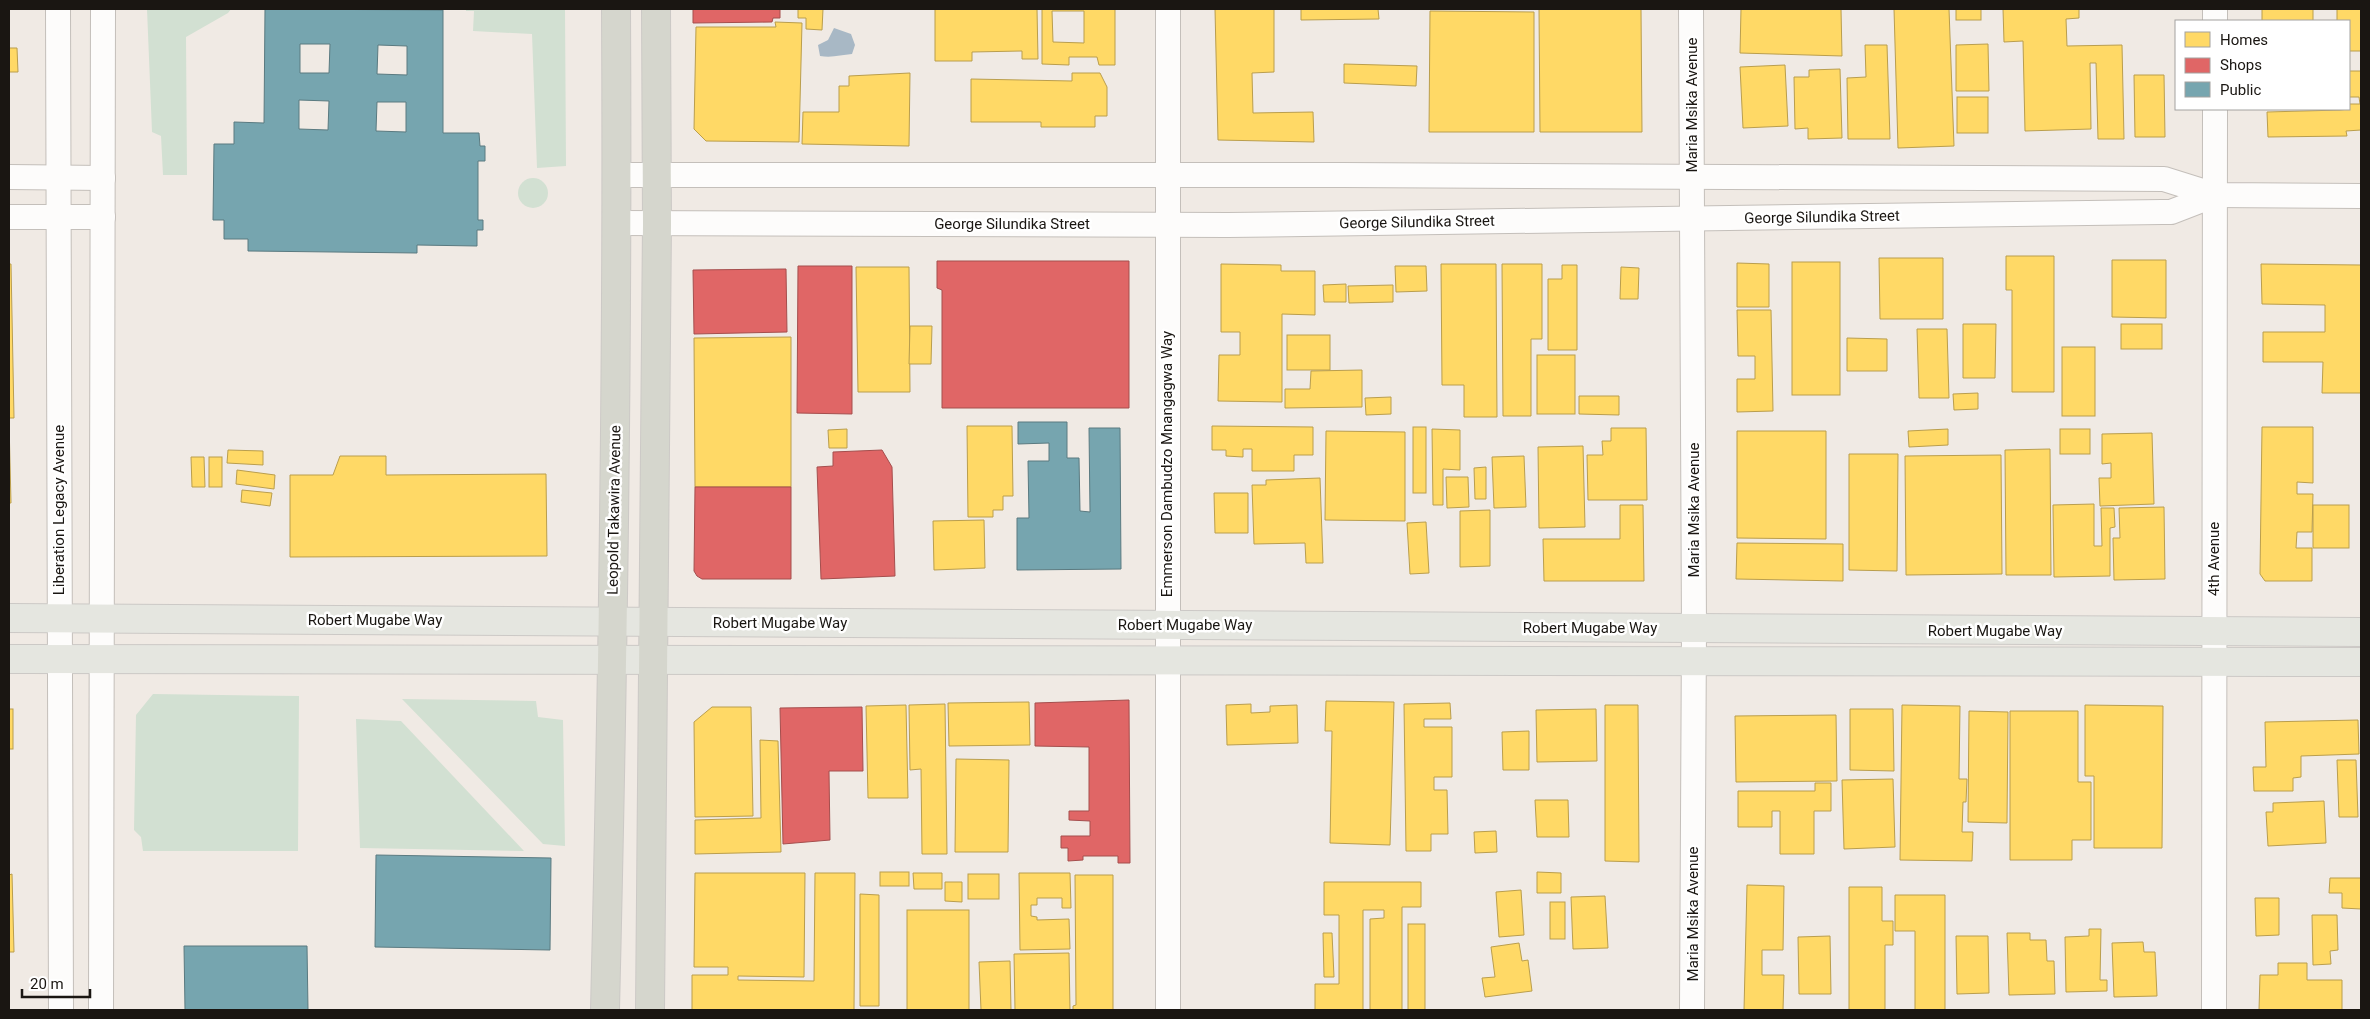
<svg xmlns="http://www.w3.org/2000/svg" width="2370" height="1019" viewBox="0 0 2370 1019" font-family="Roboto,sans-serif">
	<rect width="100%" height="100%" fill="#f0eae4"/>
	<g fill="#d2e0d2">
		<path d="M147,9H231L228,13L186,37L187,175H163L161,136L152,132Z"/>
		<path d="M466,9H565L566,166L537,168L532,34L473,31L474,11H466Z"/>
		<circle cx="533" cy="193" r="15"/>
		<path d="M153,694L299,696L298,851H143L141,837L134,830L136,715Z"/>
		<path d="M402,699L536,701L538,717L563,720L565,846L543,844Z"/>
		<path d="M356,719L401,721L524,851L360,848Z"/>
	</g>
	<path fill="#a8b8c5" d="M834,28L851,34L855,45L852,54C841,55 832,58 820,56L818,45L828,40Z"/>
	<g fill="#ffd966" stroke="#ba9e4d" fill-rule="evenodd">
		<path d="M798,9H823L822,30L806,29V18H798Z"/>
		<path d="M935,9H1037L1038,59H1022V51L972,52V61H935Z"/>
		<path d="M1042,9H1115V65H1099L1097,57H1069V65L1042,64ZM1052,11H1084V43L1053,42Z"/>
		<path d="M1215,9H1274V72L1252,73L1253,113L1313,112L1314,142L1218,140Z"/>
		<path d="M1301,9H1378L1379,19L1301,20Z"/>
		<path d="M1539,9H1641L1642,132H1540Z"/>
		<path d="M1741,9H1841L1842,56L1740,53Z"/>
		<path d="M1894,9H1949L1954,146L1898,148Z"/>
		<rect x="1956" y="9" width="25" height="11"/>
		<path d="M2003,9H2079V18L2066,19L2067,46L2122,45L2124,139H2098L2096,63H2090L2091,129L2025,131L2023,41L2004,42Z"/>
		<rect x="2262" y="9" width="51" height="12"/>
		<path d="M2337,9H2361V51H2349V21H2337Z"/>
		<path d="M1430,11L1534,12V132H1429Z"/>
		<path d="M775,22L802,23L799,142L706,141L694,129L696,27H776Z"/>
		<path d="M1988,44L1989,91H1956V45Z"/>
		<path d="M1865,45H1887L1890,139H1848L1847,78L1866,77Z"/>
		<path d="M9,48H17L18,72H9Z"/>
		<path d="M1344,64L1417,66L1416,86L1344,83Z"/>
		<path d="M1785,65L1788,126L1743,128L1740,67Z"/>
		<path d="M1840,69L1842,138L1808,139V128L1795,129L1794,77H1809V70Z"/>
		<path d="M2349,71H2361V130L2346,131L2347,136L2268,137L2267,112L2340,110L2349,109V104H2360L2359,97H2349Z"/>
		<path d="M910,73L909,146L802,144L803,112H839V86H849V76Z"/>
		<path d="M1072,73H1100L1107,87V116H1095V127H1041V122H971V79L1072,81Z"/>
		<path d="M2134,75H2164L2165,137H2135Z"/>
		<rect x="1957" y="97" width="31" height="36"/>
		<path d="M2006,256H2054V392H2012V290H2006Z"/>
		<path d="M1879,258H1943V319H1880Z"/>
		<path d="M2112,260H2166V318L2112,317Z"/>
		<rect x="1792" y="262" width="48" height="133"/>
		<path d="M1737,263L1769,264V307H1737Z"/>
		<path d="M9,264H11L14,418H9Z"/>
		<path d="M1221,264L1281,265V271H1315V315L1282,314V402L1218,401L1219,355H1240V332H1221Z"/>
		<path d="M1441,264H1496L1497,417H1464V385H1442Z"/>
		<path d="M1502,264H1542V339H1531V416H1503Z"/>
		<path d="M2261,264L2361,265V393H2322L2323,362H2263V332H2325V305L2262,304Z"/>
		<path d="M1562,265H1577V350H1548V279H1562Z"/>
		<path d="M1395,266H1426L1427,291L1396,292Z"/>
		<path d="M856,267H909L910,392H858Z"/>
		<path d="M1621,267L1639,268L1638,299H1620Z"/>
		<path d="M1346,284V302H1324L1323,285Z"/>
		<path d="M1393,285V302L1349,303L1348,286Z"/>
		<path d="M1737,310H1771L1773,411L1737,412V379H1755V356H1738Z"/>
		<path d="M1963,324H1996L1995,378H1963Z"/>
		<rect x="2121" y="324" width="41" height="25"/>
		<path d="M910,326H932L931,364H909Z"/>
		<path d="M1917,329H1947L1949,398H1919Z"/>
		<rect x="1287" y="335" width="43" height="35"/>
		<path d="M791,337V487H695L694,338Z"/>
		<path d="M1847,338L1887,339V371H1847Z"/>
		<rect x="2062" y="347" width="33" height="69"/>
		<rect x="1537" y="355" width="38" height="59"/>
		<path d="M1362,370V407L1285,408V389H1310L1311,371Z"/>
		<path d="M1978,393V409L1954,410L1953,394Z"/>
		<path d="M1579,396H1619V415L1579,414Z"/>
		<path d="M1391,397V414L1366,415L1365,398Z"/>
		<path d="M9,422L11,503H9Z"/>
		<path d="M967,426H1012L1013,496H1003V510H993V517H968Z"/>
		<path d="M1212,426L1313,427V455H1294V471H1252V449H1243V457L1226,456V450H1212Z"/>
		<rect x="1413" y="427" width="13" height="66"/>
		<path d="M2262,427H2313V483L2297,482V494H2313L2312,532H2297L2296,548H2312V581H2265L2260,574Z"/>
		<path d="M1611,428H1646L1647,500H1588L1587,455H1603L1602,441H1611Z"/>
		<path d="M847,429V448H829L828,430Z"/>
		<path d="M1432,429L1460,430V470L1443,469V505H1433Z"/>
		<path d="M1948,429V445L1909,447L1908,431Z"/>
		<rect x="2060" y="429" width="30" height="25"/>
		<path d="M1326,431L1405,432V521L1325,520Z"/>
		<path d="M1737,431H1826V539L1737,538Z"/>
		<path d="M2152,433L2154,504L2100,506L2099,478H2111V463L2102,464V434Z"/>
		<path d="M1583,446L1585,527L1539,528L1538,447Z"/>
		<path d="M2050,449L2051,575H2006L2005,450Z"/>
		<path d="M228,450L263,451V465L227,463Z"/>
		<path d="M1849,454H1898L1897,571L1849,570Z"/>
		<path d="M2001,455L2002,574L1906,575L1905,456Z"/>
		<path d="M340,456H386V475L546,474L547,556L290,557V475H333Z"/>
		<path d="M1524,456L1526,507L1494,508L1492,457Z"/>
		<path d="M191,457H204L205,487H192Z"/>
		<rect x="209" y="457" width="13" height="30"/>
		<path d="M1486,467V499H1475L1474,468Z"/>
		<path d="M237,470L275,475L274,489L236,484Z"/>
		<path d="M1446,477H1468L1469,507L1447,508Z"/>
		<path d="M1320,478L1323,563H1306L1305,543L1254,544L1252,485H1266V480Z"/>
		<path d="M242,490L272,493L270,506L241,502Z"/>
		<path d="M1214,493H1248V533H1215Z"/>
		<path d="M2094,504V546H2102L2101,508H2114L2115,527L2110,528V576L2054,577L2053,505Z"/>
		<path d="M1620,505H1643L1644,581H1544L1543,539H1620Z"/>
		<rect x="2313" y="505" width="36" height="43"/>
		<path d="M2164,507L2165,579L2114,580L2113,538H2120L2119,508Z"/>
		<path d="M1490,510V566L1460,567V511Z"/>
		<path d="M984,520L985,568L934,570L933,521Z"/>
		<path d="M1426,522L1429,573L1410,574L1407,523Z"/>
		<path d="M1737,543L1843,544V581L1736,579Z"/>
		<path d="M1326,701L1394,702L1390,845L1330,843L1332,731H1325Z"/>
		<path d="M1029,702L1030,745L949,746L948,703Z"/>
		<path d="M1450,703L1451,719H1424V727H1452V777H1434V790H1447L1448,834H1431V851H1406L1404,704Z"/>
		<path d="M945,704L947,854H922L921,769L910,770L909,705Z"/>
		<path d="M1251,704V713L1270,712V706L1297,705L1298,743L1227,745L1226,705Z"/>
		<path d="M906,705L908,798H868L866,706Z"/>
		<path d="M1605,705H1638L1639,862L1605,861Z"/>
		<path d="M1902,705L1960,706L1959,779H1967L1966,802H1963L1962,832H1973L1972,861L1900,860Z"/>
		<path d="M2085,705L2163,706L2162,848H2094V776H2085Z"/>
		<path d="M712,707H751L753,816L695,817L694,722Z"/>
		<rect x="9" y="709" width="4" height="40"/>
		<path d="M1596,709L1597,761L1537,762L1536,710Z"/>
		<path d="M1850,709H1893L1894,771L1850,770Z"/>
		<path d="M1969,711L2008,712L2007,823L1968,822Z"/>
		<path d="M2010,711H2078V782H2091V840H2072V860H2010Z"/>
		<path d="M1836,715L1837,781L1736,782L1735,716Z"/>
		<path d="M2358,720L2359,754L2301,756V777L2293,778V791H2254L2253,767H2266L2265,722Z"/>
		<path d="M1529,731V770H1503L1502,732Z"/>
		<path d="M760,740L778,741L781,852L695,854V820L761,818Z"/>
		<path d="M956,759L1009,760L1008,852H955Z"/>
		<path d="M2337,760H2356L2358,817H2339Z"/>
		<path d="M1893,779L1895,847L1844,849L1842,780Z"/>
		<path d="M1815,783H1831V811H1814V854H1780V811H1772V827H1738V791H1815Z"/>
		<path d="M1535,800H1568L1569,837H1537Z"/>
		<path d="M2324,801L2326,843L2268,846L2266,812H2273V803Z"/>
		<path d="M1496,831L1497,852L1475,853L1474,832Z"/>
		<rect x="880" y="872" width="29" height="14"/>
		<path d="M1537,872L1561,873V893H1537Z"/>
		<path d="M695,873H805L804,977L738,976V980L814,981L815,873H855L854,1010H692V975H728V967H694Z"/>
		<path d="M913,873H942V889H914Z"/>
		<path d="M1019,873H1070L1071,908H1062V898H1037V905H1031V916L1037,917V920L1069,919L1070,949L1020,950Z"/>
		<path d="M12,874L14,952H9V875Z"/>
		<rect x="968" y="874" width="31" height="25"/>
		<path d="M1075,875H1113V1010H1073V1006L1076,1005Z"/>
		<path d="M2330,878H2361V909L2342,908V893H2329Z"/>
		<path d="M945,882H962V902L945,901Z"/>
		<path d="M1324,882H1421V907H1402V1010H1370V919L1384,918V910H1363V1010H1315V984H1339V915H1324Z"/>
		<path d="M1747,885L1784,886L1783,950H1762V975H1784L1783,1010H1744Z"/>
		<path d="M1849,887H1882V921H1893V945H1885V1010H1849Z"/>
		<path d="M1521,890L1524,935L1499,937L1496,892Z"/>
		<path d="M860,894L879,895V1006H860Z"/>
		<path d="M1895,895H1945V1010H1915V931H1895Z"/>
		<path d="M1605,896L1608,948L1573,949L1571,897Z"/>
		<path d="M2255,898H2279V935L2256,936Z"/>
		<rect x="1550" y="902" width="15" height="37"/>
		<rect x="907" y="910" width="62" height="100"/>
		<path d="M2312,915H2337L2338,950L2330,951L2331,964L2313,965Z"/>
		<rect x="1408" y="924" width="17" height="86"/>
		<path d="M2089,929H2101L2100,980H2107V991L2066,992L2065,937L2089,936Z"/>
		<path d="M1323,933H1332L1334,977H1324Z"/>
		<path d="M2007,933H2030V940H2046L2047,961H2054L2055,994L2009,995Z"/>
		<path d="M1830,936L1831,994H1799L1798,937Z"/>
		<path d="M1956,936H1988L1989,993L1957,994Z"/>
		<path d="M2143,942L2144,952H2155L2157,996L2114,997L2112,943Z"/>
		<path d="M1519,943L1522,961L1528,960L1532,991L1485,997L1482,978L1495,977L1491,947Z"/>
		<path d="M1069,953L1070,1010H1015L1014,954Z"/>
		<path d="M1010,961L1011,1010H981L979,962Z"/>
		<path d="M2278,963H2307V980H2342V1010H2259L2260,975H2278Z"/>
	</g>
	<g fill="#e06666" stroke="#a54e4d">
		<path d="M693,9H780V18H773L772,22L693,23Z"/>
		<path d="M937,261H1129V408H942V290L937,288Z"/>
		<path d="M798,266H852V414L797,413Z"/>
		<path d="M786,269L787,332L694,334L693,270Z"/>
		<path d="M882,450L892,467L895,576L821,579L817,467L833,466V452Z"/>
		<path d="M695,487H791V579H702L697,576L694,571Z"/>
		<path d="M1129,700L1130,863H1118V856H1083V860L1068,861V848H1061V836H1090V821L1069,820V811H1089V747L1035,746V703Z"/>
		<path d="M862,707L863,771H829L830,840L783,844L780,708Z"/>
	</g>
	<g fill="#76a5af" stroke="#5a7a80" fill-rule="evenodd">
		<path d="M265,9L443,10V133H479L480,146H485V161H478V220H483V230H477V246L417,245V253L248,251V239H224V220H213L214,144H234V122L264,123ZM300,44H330L329,73H300ZM378,45L407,46V75L377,74ZM299,100L329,101L328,130L299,129ZM377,102H406V132L376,131Z"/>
		<path d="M1018,422H1067V458H1079L1080,511L1090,512L1089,428H1120L1121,569L1017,570V518H1029L1028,461H1049V443L1018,444Z"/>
		<path d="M376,855L551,858L550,950L375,947Z"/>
		<path d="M184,946H307L308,1010H185Z"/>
	</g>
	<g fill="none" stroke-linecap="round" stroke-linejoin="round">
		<defs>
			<g id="minor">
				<path d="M58,9L61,1010"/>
				<path d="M1168,9V1010"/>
				<path d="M1691,9L1694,629L1692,1010"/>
				<path d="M2215,9V21"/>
				<path d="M617,175H1343L2164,179L2215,195L2361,196"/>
				<path d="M9,177L103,178"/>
				<path d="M9,217H103"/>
				<path d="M616,223L1228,225L2162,212H2171L2215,195"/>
				<path d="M101,1010L103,9"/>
				<path d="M2214,1010L2215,109"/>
			</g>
			<g id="major">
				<path d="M9,618L2361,632"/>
				<path d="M9,659L2361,662"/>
			</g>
			<g id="highway">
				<path d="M605,1010C613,676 618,343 616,9"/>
				<path d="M650,1010L657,224L656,9"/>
			</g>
		</defs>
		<use href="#minor" stroke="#c4bfba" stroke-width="26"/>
		<use href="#major" stroke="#ccc9c6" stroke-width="30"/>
		<use href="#highway" stroke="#ccc9c6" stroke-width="30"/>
		<use href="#minor" stroke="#fdfcfb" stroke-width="24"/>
		<use href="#major" stroke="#e5e6e0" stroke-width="28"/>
		<use href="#highway" stroke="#d5d6cd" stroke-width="28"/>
	</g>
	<g text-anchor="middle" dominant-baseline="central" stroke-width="5" stroke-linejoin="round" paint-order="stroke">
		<g font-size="15" fill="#1a1612" stroke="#fff">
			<text transform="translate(1692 105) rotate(-90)">Maria Msika Avenue</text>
			<text transform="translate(1822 217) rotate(-1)">George Silundika Street</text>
			<text transform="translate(1417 222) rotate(-1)">George Silundika Street</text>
			<text x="1012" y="224">George Silundika Street</text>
			<text transform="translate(1167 464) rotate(-90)">Emmerson Dambudzo Mnangagwa Way</text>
			<text transform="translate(59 510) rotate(-90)">Liberation Legacy Avenue</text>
			<text transform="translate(614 510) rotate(-89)">Leopold Takawira Avenue</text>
			<text transform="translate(1694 510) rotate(-90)">Maria Msika Avenue</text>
			<text transform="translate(2214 559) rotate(-90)">4th Avenue</text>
			<text x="375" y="620">Robert Mugabe Way</text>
			<text x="780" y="623">Robert Mugabe Way</text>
			<text x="1185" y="625">Robert Mugabe Way</text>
			<text x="1590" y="628">Robert Mugabe Way</text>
			<text x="1995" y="631">Robert Mugabe Way</text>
			<text transform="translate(1693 914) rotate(-90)">Maria Msika Avenue</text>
		</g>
	</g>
	<rect width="2370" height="1019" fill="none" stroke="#1a1612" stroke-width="20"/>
	<rect x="2175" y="20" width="175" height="90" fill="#ffffff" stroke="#a3a2a0"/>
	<rect x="2185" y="32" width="25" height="15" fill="#ffd966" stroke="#a3a2a0"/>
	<text x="2220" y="45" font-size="15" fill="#1a1612">Homes</text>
	<rect x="2185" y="58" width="25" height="15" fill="#e06666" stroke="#a3a2a0"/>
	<text x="2220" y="70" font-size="15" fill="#1a1612">Shops</text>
	<rect x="2185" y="82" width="25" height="15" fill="#76a5af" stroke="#a3a2a0"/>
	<text x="2220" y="95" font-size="15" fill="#1a1612">Public</text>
	<path d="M22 989v8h68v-8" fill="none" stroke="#1a1612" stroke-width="2.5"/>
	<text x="30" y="989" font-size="15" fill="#1a1612" stroke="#ffffff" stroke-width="4" paint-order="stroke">20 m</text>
</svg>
